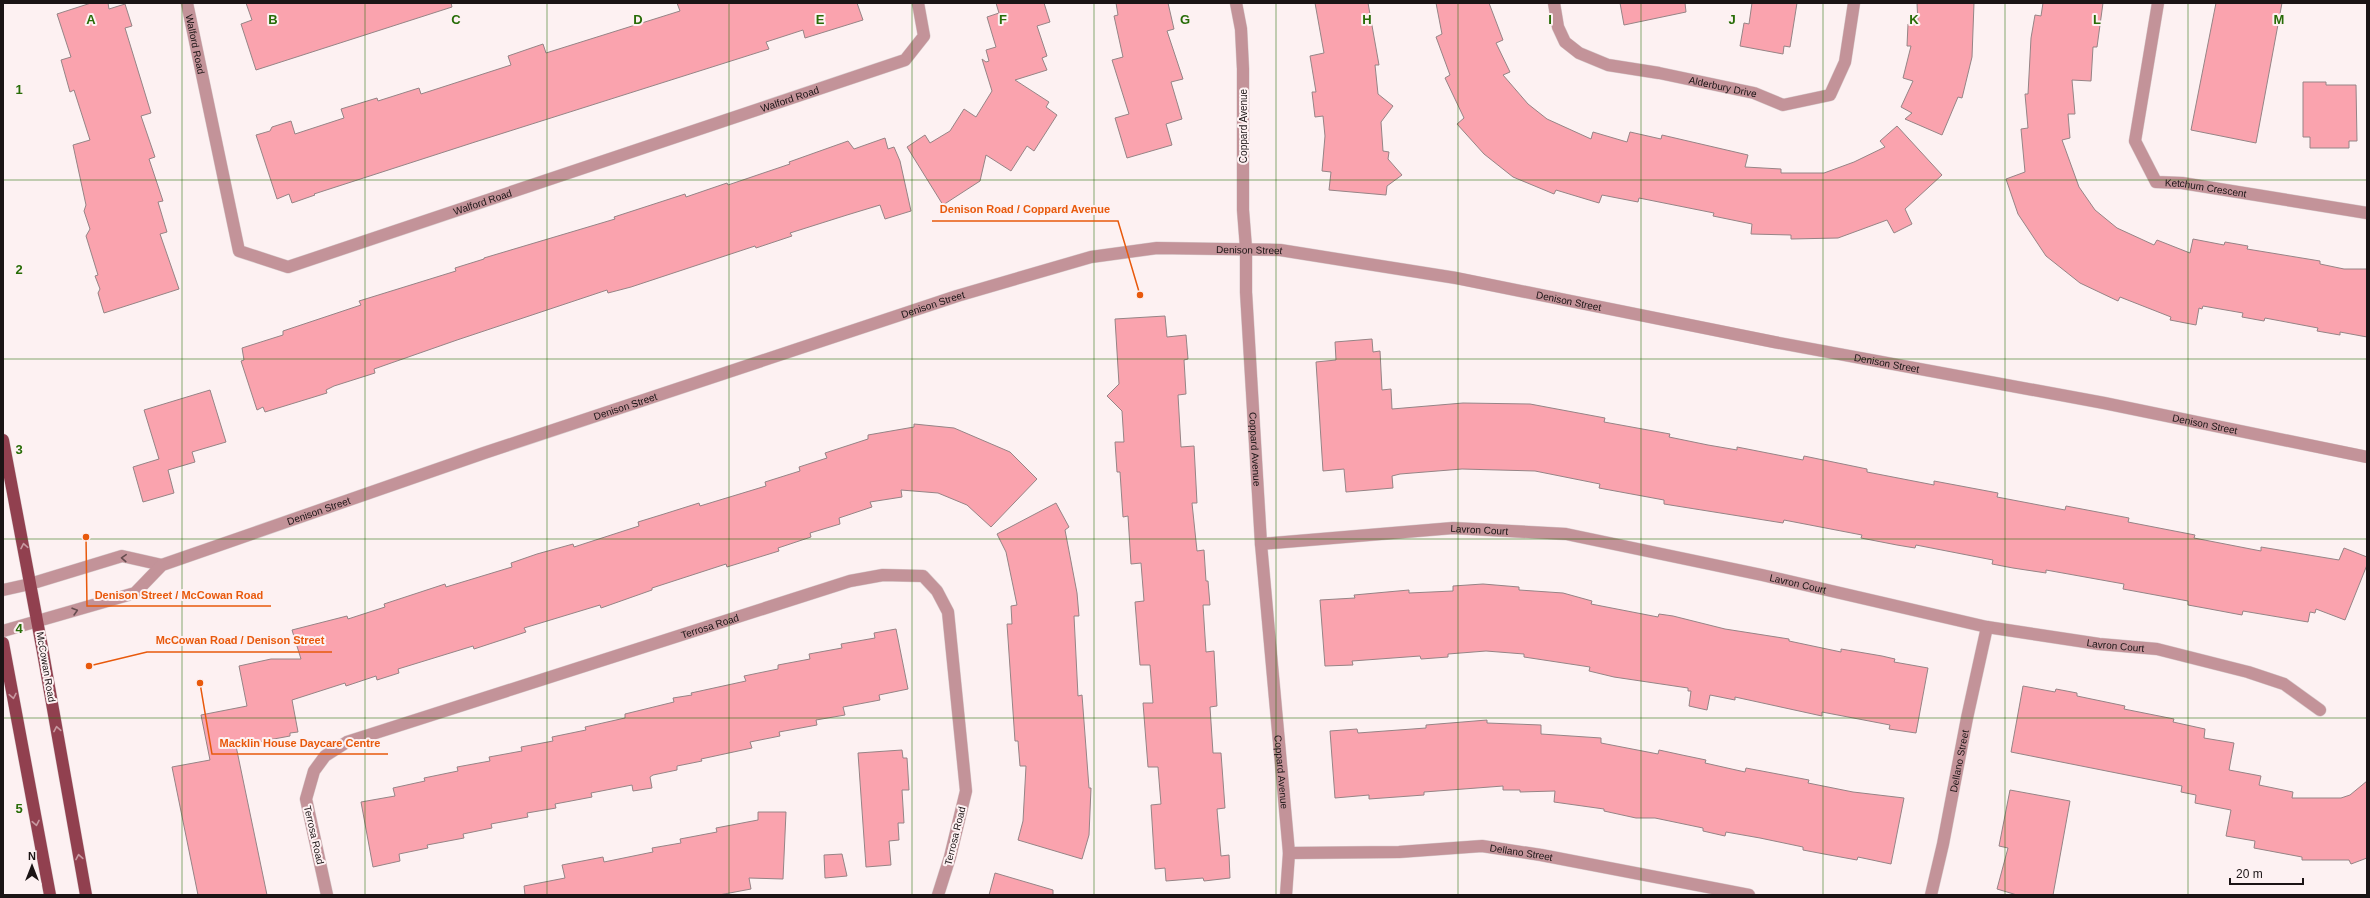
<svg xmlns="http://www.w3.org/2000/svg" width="2370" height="898" viewBox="0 0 2370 898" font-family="Arial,sans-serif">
	<rect width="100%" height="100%" fill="#fdf1f2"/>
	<g fill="#faa3ae" stroke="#968486">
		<path d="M91,3H108L109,9L125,4L132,26L125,28L151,113L141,116L155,157L149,159L163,201L158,202L167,232L160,234L179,289L104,313L98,293L100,289L95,276L98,275L86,236L90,229L84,211L86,205L73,145L90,140L74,90L70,92L61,60L71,57L57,14Z"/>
		<path d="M246,3H451L452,7L256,70L241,24L252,20Z"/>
		<path d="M677,3H857L863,20L805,38L803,30L766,42L769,49L475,142L314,194L315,195L292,203L289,194L277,199L256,135L270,131L272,127L291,121L295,134L344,118L341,109L377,98L378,101L419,88L421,94L511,65L508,56L543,44L546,53L680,11Z"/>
		<path d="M996,3H1044L1050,22L1037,26L1047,56L1042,58L1047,70L1015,80L1049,102L1046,107L1057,115L1034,151L1027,146L1011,171L986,155L980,181L943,205L907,147L925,135L930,143L950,131L964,109L976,117L992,91L982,59L986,62L989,61L986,50L996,47L987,17L999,13Z"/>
		<path d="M1116,3H1168L1174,29L1167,31L1183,79L1171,82L1182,119L1166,124L1172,145L1127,158L1115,118L1129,114L1112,60L1123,57L1114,16L1118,15Z"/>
		<path d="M1315,3H1368L1379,65H1375L1378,94L1393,106L1381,122L1383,151L1389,152L1388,159L1402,175L1387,186L1386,195L1329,190L1331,172L1322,171L1325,136L1323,116L1315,117L1312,92H1316L1310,56L1324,53Z"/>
		<path d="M1436,3H1489L1503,40L1496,43L1510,72L1503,75L1528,104L1547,119L1591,139L1593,132L1627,142L1630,132L1661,139L1662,135L1748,155L1745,167L1781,169V173H1824L1854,162L1885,147L1880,141L1897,126L1942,175L1905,209L1912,224L1894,233L1887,220L1838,238L1791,239V235L1751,234L1752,224L1713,216L1714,213L1639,198L1638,202L1602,195L1599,203L1556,190L1554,194L1513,177L1484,154L1457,124L1464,118L1445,78L1450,75L1436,37L1442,34Z"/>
		<path d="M1620,3H1685L1686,12L1624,25Z"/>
		<path d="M1752,3H1797L1790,47L1784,46L1783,54L1740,46L1744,23L1749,24Z"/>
		<path d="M1917,3H1974L1972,57L1962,98L1958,97L1942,135L1905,119L1912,113L1901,107L1913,81L1903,78L1911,46H1907L1908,24H1918Z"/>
		<path d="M2043,3H2103L2097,47H2093L2091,81L2072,80L2075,114H2068L2070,138L2062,140L2079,187L2095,210L2117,228L2154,245L2157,240L2190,253L2193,239L2224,245L2225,242L2248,246L2247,249L2320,261V264L2344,269H2367V337L2340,332V335L2317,331L2318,328L2265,318L2264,321L2242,317L2243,313L2203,306L2202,309L2199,308L2196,325L2170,320L2171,317L2120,297L2118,301L2080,283L2046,256L2018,214L2006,179L2025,172L2021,129L2028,128L2025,94H2028L2031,38L2035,15L2041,16Z"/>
		<path d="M2216,3H2282L2256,143L2191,130Z"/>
		<path d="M2303,82H2326V85H2356L2357,141H2349V148H2310V137H2303Z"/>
		<path d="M885,138L888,149L894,147L900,161L911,211L885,219L880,205L847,215L790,233L792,236L756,248L755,246L631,287L608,293L607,290L457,340L374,369L375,373L334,386L326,390L327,393L265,412L263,407L257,410L241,361L244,360L242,348L283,335V331L361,305L359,301L456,271L455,268L484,259V258L615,219L614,217L685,194L686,197L727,183L728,185L790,164L789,162L848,141L854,149Z"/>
		<path d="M1165,316L1167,337L1186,335L1188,359L1184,360L1186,394L1178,395L1181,447L1194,446L1197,503H1192L1197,551L1204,550L1206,581H1208L1210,605H1203L1206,652L1214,651L1217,706L1210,707L1213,753H1221L1225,808L1217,809L1221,856L1229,855L1230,878L1204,881L1203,878L1166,881L1165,868L1155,869L1151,805L1161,804L1158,767H1148L1143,703H1153L1150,665H1140L1135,602L1144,601L1141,563L1131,564L1128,516L1123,517L1120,472H1117L1115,442H1124L1122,411L1107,396L1119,384L1115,319Z"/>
		<path d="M1372,339L1373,352L1380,351L1382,390L1391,389L1392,409L1463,403L1530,404L1605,418L1604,422L1670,434L1669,437L1708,445L1737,450V447L1803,460L1804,456L1867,469V472L1934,485V481L1998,493L1997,497L2065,510L2066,506L2129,518L2128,522L2195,535L2194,538L2261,551V547L2339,560L2344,548L2367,557V565L2345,620L2316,609L2315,613L2310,612L2308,622L2243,611L2242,615L2210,609L2188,605V601L2123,589L2124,584L2046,570V573L2013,568L1992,564L1993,560L1916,545L1915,548L1897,545L1861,538L1862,535L1784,520L1783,523L1664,504V500L1599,488L1600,484L1535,471L1462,469L1400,474L1392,476L1393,488L1346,492L1344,469L1323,471L1316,362L1336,360L1335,342Z"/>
		<path d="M210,390L226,442L192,452L195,462L168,470L174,493L143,502L133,467L159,459L144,410Z"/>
		<path d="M914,424L954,428L1010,452L1037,479L991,527L967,505L938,493L901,490L902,497L870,502L872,507L839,518L840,524L810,533L811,537L778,548L779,551L727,567L726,564L652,588V590L601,608L600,605L524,628L526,632L474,649L473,646L398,669L399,673L377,680L376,676L346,686L345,683L292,700L298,732L290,733V736L236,746L267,895H198L172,767L210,760L201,715L247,706L239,666L271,659H301L292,630L347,616L348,619L385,607L384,604L445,584L446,587L512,567L511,563L537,554L573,544L574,547L639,526L638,522L664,514L699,503L700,506L766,486L765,482L800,471L799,467L827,458L825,453L868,439V435L914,427Z"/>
		<path d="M1056,503L1069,527L1065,530L1077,593L1079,616H1074L1078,696L1082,695L1089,788H1091L1089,835L1082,859L1018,840L1023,821L1026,766H1020L1018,741H1015L1007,624H1012L1011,606L1017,605L1006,552L997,534Z"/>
		<path d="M1483,584L1519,587V590L1563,593L1592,601L1591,604L1658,617L1659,614L1673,616L1725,629L1789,639V641L1841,652V649L1882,656L1895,659L1894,662L1928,668L1916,733L1889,729L1890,725L1822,712V716L1735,697V700L1710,695L1707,710L1689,706L1691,691H1688V688L1614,677L1589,671L1590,667L1524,657V654L1486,651L1448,654V657L1421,659L1420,656L1352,661L1353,665L1325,666L1320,600L1355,598L1354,595L1409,590V593L1453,591V586Z"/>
		<path d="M896,629L908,689L879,695L880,700L843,707L845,715L816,720L817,725L779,732L780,736L750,742L752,748L701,759L702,761L677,766V770L653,775L650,777L652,788L633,791L632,785L591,793L592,797L555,804L556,808L527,813L528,817L491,824L492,828L463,834L464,838L427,845L428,848L399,854L400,861L373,867L361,802L395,796L393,788L425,781L424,778L458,771L457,767L490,761L489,757L522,751L521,747L553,741L552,737L586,730L585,727L625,718V714L674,702L673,698L692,695L691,693L746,681L744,676L778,669V665L810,659L809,654L842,648L841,644L875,638L874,633Z"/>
		<path d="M2023,686L2055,692L2056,689L2077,693V696L2125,706L2124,709L2174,719L2173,722L2205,729L2204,738L2234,743L2229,770L2261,776L2259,785L2293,792L2292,798H2341L2350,795L2367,781V858L2351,864L2349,860H2302V857L2254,848L2255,841L2226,836L2231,810L2195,803L2196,795L2181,792L2182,786L2011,752Z"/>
		<path d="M1487,720V723L1541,725V734L1601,738V743L1658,754L1659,750L1682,755L1706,760L1705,763L1745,772L1746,768L1809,780L1808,783L1853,792L1904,798L1891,864L1858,857L1857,860L1824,854L1803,850V847L1760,838L1726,832L1725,836L1703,831V828L1655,818H1636L1604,811V809L1554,802L1555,791L1520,792V790H1503V786L1424,792V795L1369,799V795L1335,798L1330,731L1357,729L1358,733L1426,728V725Z"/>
		<path d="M902,750L903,758H907L909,790H902L904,823H898L899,840L889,841L891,865L866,867L858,753Z"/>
		<path d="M2010,790L2070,801L2053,895H2017L1997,889L2008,848L1999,846Z"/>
		<path d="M758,812H786L783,879L749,878L751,889L719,895H525L524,886L565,878L562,865L603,857L604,862L653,852L652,848L681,843L680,839L717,832L716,828L758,820Z"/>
		<path d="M842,854L847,876L825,878L824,855Z"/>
		<path d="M995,873L1053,890V895H989Z"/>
	</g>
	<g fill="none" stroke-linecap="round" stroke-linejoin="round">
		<defs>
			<g id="minor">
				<path id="s1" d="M187,3L239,251L288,267L905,60L924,36L918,3"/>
				<path id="s2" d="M1236,3L1241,29L1243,69V210L1246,248V292L1261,544L1289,853L1286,895"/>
				<path id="s3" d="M1554,3L1558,27L1565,42L1579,53L1608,65L1659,73L1754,93L1783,105L1830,95L1845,62L1854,3"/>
				<path id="s4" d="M2158,3L2135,141L2156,182L2182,183L2367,213"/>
				<path id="s5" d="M1261,544L1453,528L1566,534L1762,575L1987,627L2099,644L2157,649L2248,672L2284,684L2320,710"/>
				<path d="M3,590L30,584L122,556L162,565"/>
				<path id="s6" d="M3,631L135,593L162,565L484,453L957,296L1091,257L1157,248L1280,250L1456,278L1774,342L2104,403L2367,457"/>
				<path id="s7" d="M1289,853L1399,852L1482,846L1541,855L1749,895"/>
				<path id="s8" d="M327,895L306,799L314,771L325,756L347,742L850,581L883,575L923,576L937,591L948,612L966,791L950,857L938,895"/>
				<path id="s9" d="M1931,895L1943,844L1967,718L1987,627"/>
			</g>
			<g id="major">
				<path d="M3,440L42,647L86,895"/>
				<path d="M3,643L50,895"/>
			</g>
		</defs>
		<use href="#minor" stroke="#d9cecf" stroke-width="13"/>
		<use href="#major" stroke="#d9cecf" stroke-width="13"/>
		<use href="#minor" stroke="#c39399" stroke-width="12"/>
		<use href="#major" stroke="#91404f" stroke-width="12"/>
	</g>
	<defs><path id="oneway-chevron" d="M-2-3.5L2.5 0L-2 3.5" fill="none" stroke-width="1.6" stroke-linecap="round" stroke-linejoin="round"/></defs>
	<g stroke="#c798a0">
		<use href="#oneway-chevron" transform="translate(24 546) rotate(-101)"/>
		<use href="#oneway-chevron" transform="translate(13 696) rotate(79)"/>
		<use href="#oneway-chevron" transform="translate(57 729) rotate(-100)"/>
		<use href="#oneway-chevron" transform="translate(36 823) rotate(79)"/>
		<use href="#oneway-chevron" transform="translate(79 857) rotate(-100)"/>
	</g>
	<g stroke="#674d50">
		<use href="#oneway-chevron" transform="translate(124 558) rotate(-177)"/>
		<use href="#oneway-chevron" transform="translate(75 611) rotate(-16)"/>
	</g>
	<path fill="none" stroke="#276c07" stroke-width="1" stroke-opacity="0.55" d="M182,3V895M365,3V895M547,3V895M729,3V895M912,3V895M1094,3V895M1276,3V895M1458,3V895M1641,3V895M1823,3V895M2005,3V895M2188,3V895M3,180H2367M3,359H2367M3,539H2367M3,718H2367"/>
	<g text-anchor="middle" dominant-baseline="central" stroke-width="4" stroke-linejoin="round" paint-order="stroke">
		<g font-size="10" fill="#1b1415" stroke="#fdf1f2">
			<text stroke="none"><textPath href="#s1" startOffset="42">Walford Road</textPath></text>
			<text stroke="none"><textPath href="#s3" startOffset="207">Alderbury Drive</textPath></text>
			<text stroke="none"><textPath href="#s1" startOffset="834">Walford Road</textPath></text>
			<text transform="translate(1243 126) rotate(-90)">Coppard Avenue</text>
			<text stroke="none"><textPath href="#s4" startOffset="236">Ketchum Crescent</textPath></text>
			<text stroke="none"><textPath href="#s1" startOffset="510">Walford Road</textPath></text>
			<text stroke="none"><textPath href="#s6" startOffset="1314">Denison Street</textPath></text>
			<text stroke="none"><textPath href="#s6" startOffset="1638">Denison Street</textPath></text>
			<text stroke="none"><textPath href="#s6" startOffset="990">Denison Street</textPath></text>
			<text stroke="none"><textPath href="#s6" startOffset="1962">Denison Street</textPath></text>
			<text stroke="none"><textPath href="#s6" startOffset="666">Denison Street</textPath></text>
			<text stroke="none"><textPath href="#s6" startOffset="2286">Denison Street</textPath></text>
			<text stroke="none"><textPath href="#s2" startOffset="447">Coppard Avenue</textPath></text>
			<text stroke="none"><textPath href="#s6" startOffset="342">Denison Street</textPath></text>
			<text stroke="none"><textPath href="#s5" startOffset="219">Lavron Court</textPath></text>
			<text stroke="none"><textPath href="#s5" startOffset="543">Lavron Court</textPath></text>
			<text stroke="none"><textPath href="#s8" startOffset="553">Terrosa Road</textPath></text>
			<text stroke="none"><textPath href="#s5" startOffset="867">Lavron Court</textPath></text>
			<text transform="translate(46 667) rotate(80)">McCowan Road</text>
			<text stroke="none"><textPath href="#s9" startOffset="137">Dellano Street</textPath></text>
			<text stroke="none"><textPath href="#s2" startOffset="771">Coppard Avenue</textPath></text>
			<text transform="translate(314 835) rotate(77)">Terrosa Road</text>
			<text transform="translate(955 836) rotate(-76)">Terrosa Road</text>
			<text stroke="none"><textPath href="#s7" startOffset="233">Dellano Street</textPath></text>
		</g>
	</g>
	<g font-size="13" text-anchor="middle" font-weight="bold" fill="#276c07" stroke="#fdf1f2" stroke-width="4" stroke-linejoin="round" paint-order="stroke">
		<text x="91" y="24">A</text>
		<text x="273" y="24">B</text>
		<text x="456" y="24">C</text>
		<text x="638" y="24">D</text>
		<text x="820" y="24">E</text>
		<text x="1003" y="24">F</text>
		<text x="1185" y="24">G</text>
		<text x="1367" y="24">H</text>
		<text x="1550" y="24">I</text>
		<text x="1732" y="24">J</text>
		<text x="1914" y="24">K</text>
		<text x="2097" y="24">L</text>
		<text x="2279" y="24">M</text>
		<text x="19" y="94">1</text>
		<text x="19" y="274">2</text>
		<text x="19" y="454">3</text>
		<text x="19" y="633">4</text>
		<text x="19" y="813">5</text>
	</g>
	<path fill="none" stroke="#e8590c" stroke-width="1.5" d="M1140 295L1118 221H932M86 537L87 606H271M89 666L147 652H332M200 683L212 754H388"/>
	<g fill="#e8590c" stroke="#fdf1f2" stroke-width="1.5">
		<circle cx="1140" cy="295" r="4"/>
		<circle cx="86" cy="537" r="4"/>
		<circle cx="89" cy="666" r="4"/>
		<circle cx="200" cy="683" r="4"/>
	</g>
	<g font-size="11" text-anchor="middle" font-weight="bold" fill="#e8590c" stroke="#fdf1f2" stroke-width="4" stroke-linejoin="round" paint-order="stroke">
		<text x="1025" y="213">Denison Road / Coppard Avenue</text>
		<text x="179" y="599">Denison Street / McCowan Road</text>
		<text x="240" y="644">McCowan Road / Denison Street</text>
		<text x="300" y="747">Macklin House Daycare Centre</text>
	</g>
	<rect width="2370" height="898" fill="none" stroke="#1b1415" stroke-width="8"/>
	<g transform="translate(32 866)" stroke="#fdf1f2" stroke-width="3" paint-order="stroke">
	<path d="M0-3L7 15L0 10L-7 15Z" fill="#1b1415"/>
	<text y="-6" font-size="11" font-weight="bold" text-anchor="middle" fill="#1b1415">N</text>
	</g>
	<path d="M2230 878v6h73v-6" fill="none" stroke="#1b1415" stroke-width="2"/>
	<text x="2236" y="878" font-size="12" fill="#1b1415" stroke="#fdf1f2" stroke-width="3" paint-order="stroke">20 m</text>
</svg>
